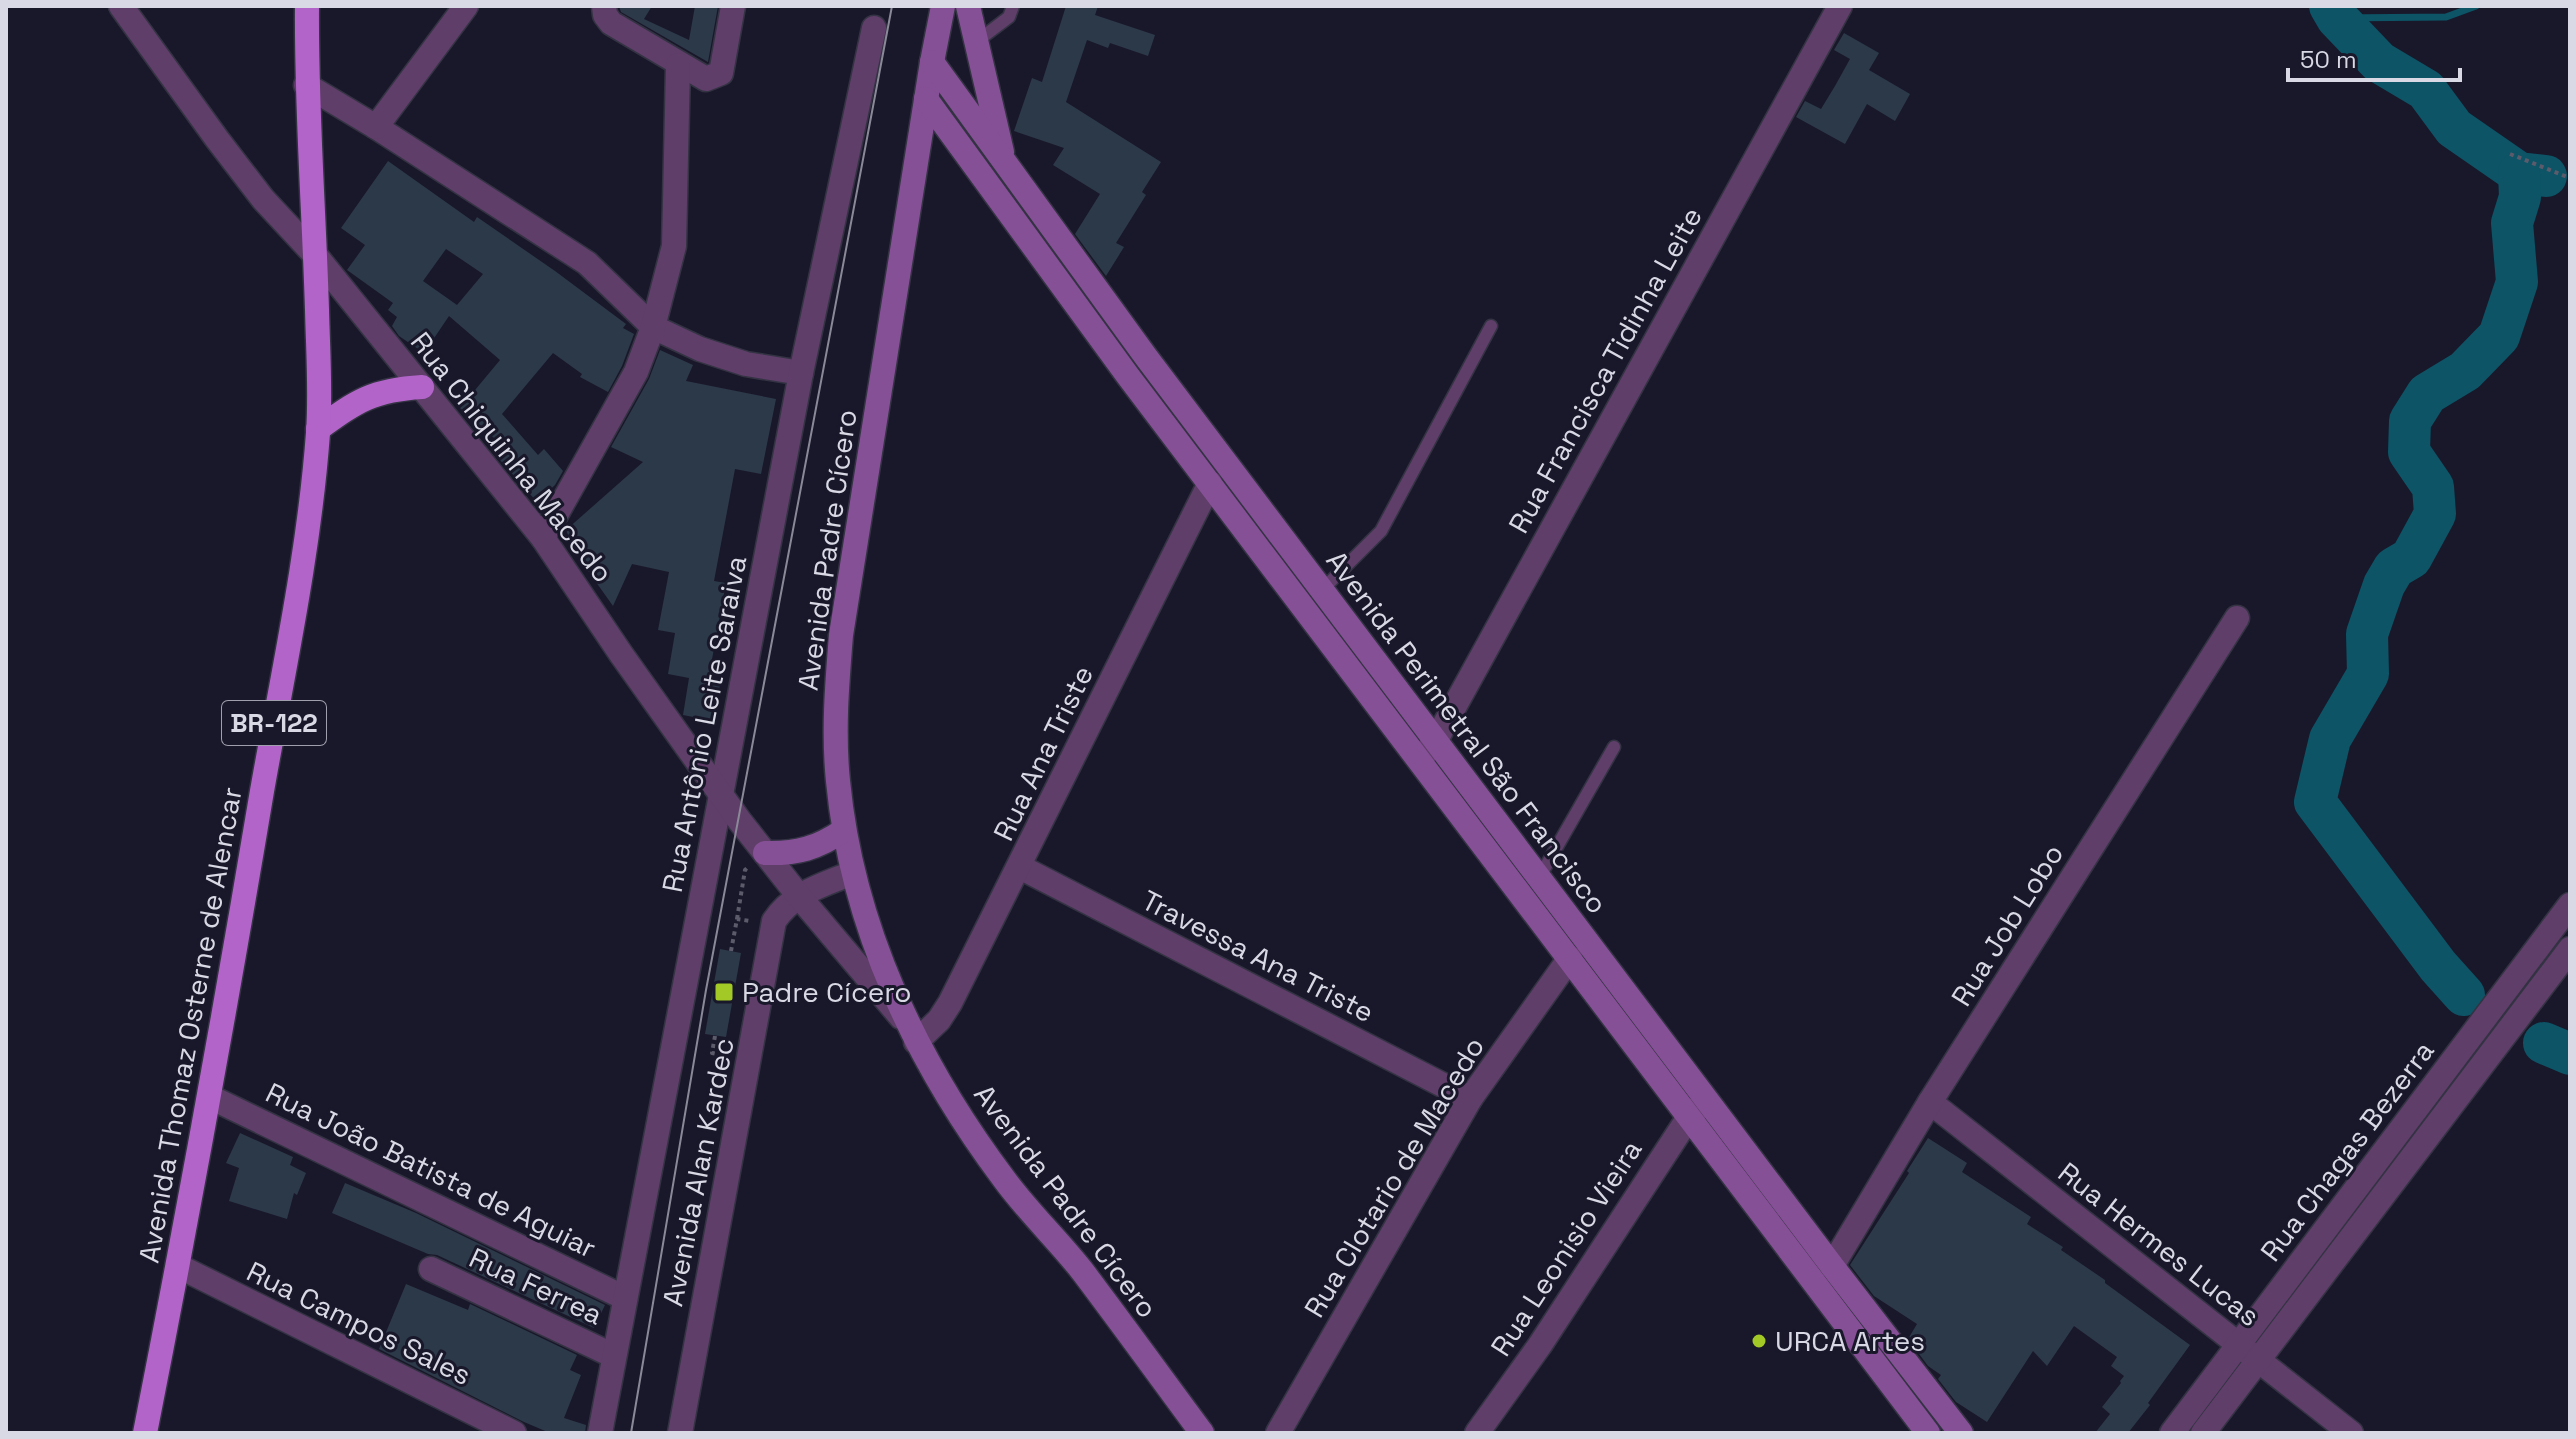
<svg xmlns="http://www.w3.org/2000/svg" width="2576" height="1439" viewBox="0 0 2576 1439" font-family="'Space Grotesk',sans-serif">
	<rect width="100%" height="100%" fill="#19182a"/>
	<g fill="none" stroke-linecap="round" stroke-linejoin="round">
		<path stroke="#0c5466" stroke-width="7" d="M2337,18L2446,17L2476,6"/>
		<g stroke="#0c5466" stroke-width="42">
			<path d="M2330,6L2337,18L2379,62L2426,90L2454,128L2519,173L2546,176"/>
			<path d="M2464,995L2438,966L2315,802L2330,739L2368,674L2367,634L2384,585L2394,568L2411,558L2435,514L2433,487L2409,452L2410,421L2427,394L2465,371L2499,336L2517,282L2512,223L2520,197L2519,173"/>
			<path d="M2544,1043L2570,1054"/>
		</g>
	</g>
	<g fill="#2c3949" fill-rule="evenodd">
		<path d="M619,6H652L644,19L689,40L695,6H718L708,62L621,12Z"/>
		<path d="M1066,6H1098L1095,15L1155,35L1148,56L1110,43L1108,48L1087,40L1066,102L1161,162L1142,192L1146,195L1116,243L1124,247L1106,276L1075,234L1100,194L1053,165L1064,148L1014,131L1032,78L1042,82Z"/>
		<path d="M1844,33L1879,53L1869,70L1910,94L1895,121L1867,104L1845,144L1796,117L1805,101L1821,109L1835,86L1850,59L1834,50Z"/>
		<path d="M388,161L474,222L477,217L555,271L626,324L623,328L634,334L622,366L608,392L580,377L582,374L553,353L502,414L538,455L544,449L563,471L555,485L537,502L493,452L502,445L460,408L500,360L449,316L424,353L399,336L392,326L397,317L388,310L393,303L347,270L365,245L341,228ZM446,249L483,274L457,305L423,281Z"/>
		<path d="M660,350L693,365L686,381L776,399L761,474L735,469L714,581L726,583L708,681L720,684L714,721L683,715L689,678L668,674L675,633L658,630L669,572L632,564L613,606L576,554L566,530L643,462L611,447L649,379Z"/>
		<path d="M720,949L741,953L726,1037L705,1034Z"/>
		<path d="M240,1133L293,1157L290,1165L306,1173L297,1195L294,1193L287,1219L229,1201L239,1168L226,1163Z"/>
		<path d="M1928,1138L1967,1163L1962,1172L2031,1217L2027,1224L2063,1247L2061,1250L2105,1280V1283L2190,1345L2148,1403L2150,1405L2128,1433H2095L2110,1414L2102,1407L2121,1383L2120,1381L2124,1376L2111,1366L2117,1357L2074,1326L2047,1366L2033,1351L1987,1422L1956,1402L1938,1379L1941,1375L1928,1366L1908,1339L1917,1324L1874,1296L1850,1265L1909,1173L1907,1171Z"/>
		<path d="M345,1183L416,1213L605,1305L594,1328L437,1255L428,1254L332,1213Z"/>
		<path d="M406,1284L468,1310L470,1304L577,1355L570,1370L581,1375L564,1418L586,1425L585,1433H550L524,1422L379,1349Z"/>
	</g>
	<g fill="none" stroke-linecap="round" stroke-linejoin="round">
		<defs>
			<g id="service">
				<path d="M976,42L1009,17L1013,6"/>
				<path d="M1322,590L1381,531L1491,326"/>
				<path d="M1539,878L1614,747"/>
			</g>
			<g id="minor">
				<path d="M604,6L605,15L611,23L706,79L721,73L733,6"/>
				<path d="M306,85L376,127L587,263L653,327L700,349L746,364L801,373"/>
				<path d="M376,127L466,6"/>
				<path d="M543,538L636,372L653,327L674,246L678,65"/>
				<path d="M1423,756L1436,740L1840,6"/>
				<path d="M1020,867L1470,1099"/>
				<path d="M916,1042L939,1020L950,1003L1210,483"/>
				<path d="M210,1097L625,1298"/>
				<path d="M1930,1102L2351,1433"/>
				<path d="M178,1266L514,1433"/>
				<path d="M1832,1266L1930,1102L2237,618"/>
				<path d="M431,1269L614,1356"/>
				<path d="M600,1433L801,373L874,28"/>
				<path d="M680,1433L774,921C792,893 823,885 852,873"/>
				<path d="M1278,1433L1470,1099L1570,958"/>
				<path d="M1477,1433L1540,1345L1689,1117L1701,1105"/>
			</g>
			<g id="tertiary">
				<path d="M121,6L217,139L263,199L316,256L543,538L621,654L739,820L798,895L901,1017"/>
				<path d="M2172,1433L2570,905"/>
				<path d="M2203,1433L2570,949"/>
			</g>
			<g id="secondary">
				<path d="M943,6L932,62L841,635C837,684 833,732 838,781C852,927 917,1063 1004,1179C1028,1212 1058,1240 1083,1272C1123,1325 1162,1379 1202,1433"/>
				<path d="M968,6L1002,152"/>
				<path d="M932,62L1146,357L1832,1266L1961,1433"/>
				<path d="M926,99L1128,376L1928,1433"/>
				<path d="M765,853C797,854 818,848 844,830"/>
			</g>
			<g id="trunk">
				<path d="M318,429C357,401 372,390 422,387"/>
				<path d="M145,1433C187,1220 226,1006 262,791C283,672 309,555 318,433C321,392 318,351 317,310C314,209 306,108 307,6"/>
			</g>
		</defs>
		<use href="#service" stroke="#343344" stroke-width="15"/>
		<use href="#minor" stroke="#343344" stroke-width="27"/>
		<use href="#tertiary" stroke="#343344" stroke-width="27"/>
		<use href="#secondary" stroke="#343344" stroke-width="27"/>
		<use href="#trunk" stroke="#343344" stroke-width="27"/>
		<g stroke="#5b5b6b" stroke-width="4" stroke-dasharray="4 4" stroke-linecap="butt">
			<path d="M2510,154L2570,178"/>
			<path d="M737,919L745,870L748,867"/>
			<path d="M731,951L737,919L750,921"/>
			<path d="M715,1036L712,1053L727,1056"/>
		</g>
		<use href="#service" stroke="#5f3e69" stroke-width="12"/>
		<use href="#minor" stroke="#5f3e69" stroke-width="24"/>
		<use href="#tertiary" stroke="#5f3e69" stroke-width="24"/>
		<use href="#secondary" stroke="#865096" stroke-width="24"/>
		<use href="#trunk" stroke="#b264c9" stroke-width="24"/>
		<path stroke="#898998" stroke-width="2" d="M631,1433L706,990L892,6"/>
	</g>
	<g fill="#a3c927" stroke="#19182a" stroke-width="3">
		<rect x="714" y="982" width="20" height="20" rx="4"/>
		<circle cx="1759" cy="1341" r="8"/>
	</g>
	<g text-anchor="middle" dominant-baseline="central" stroke-width="6" stroke-linejoin="round" paint-order="stroke">
		<rect fill="#19182a" stroke="#9f9fad" stroke-width="2" x="222" y="701" width="104" height="44" rx="6"/>
		<g font-size="26" font-weight="bold" fill="#d8d9e5">
			<text x="274" y="723">BR-122</text>
		</g>
		<g font-size="28" fill="#d8d9e5" stroke="#19182a">
			<text transform="translate(1605 370) rotate(-61)">Rua Francisca Tidinha Leite</text>
			<text transform="translate(512 457) rotate(52)">Rua Chiquinha Macedo</text>
			<text transform="translate(827 550) rotate(-82)">Avenida Padre Cícero</text>
			<text transform="translate(704 724) rotate(-79)">Rua Antônio Leite Saraiva</text>
			<text transform="translate(1467 732) rotate(53)">Avenida Perimetral São Francisco</text>
			<text transform="translate(1043 753) rotate(-64)">Rua Ana Triste</text>
			<text transform="translate(2007 925) rotate(-58)">Rua Job Lobo</text>
			<text transform="translate(1258 956) rotate(27)">Travessa Ana Triste</text>
			<text transform="translate(190 1025) rotate(-80)">Avenida Thomaz Osterne de Alencar</text>
			<text transform="translate(2347 1151) rotate(-53)">Rua Chagas Bezerra</text>
			<text transform="translate(431 1170) rotate(26)">Rua João Batista de Aguiar</text>
			<text transform="translate(698 1172) rotate(-79)">Avenida Alan Kardec</text>
			<text transform="translate(1394 1177) rotate(-59)">Rua Clotario de Macedo</text>
			<text transform="translate(1066 1201) rotate(53)">Avenida Padre Cícero</text>
			<text transform="translate(2159 1244) rotate(38)">Rua Hermes Lucas</text>
			<text transform="translate(1566 1248) rotate(-57)">Rua Leonisio Vieira</text>
			<text transform="translate(536 1286) rotate(25)">Rua Ferrea</text>
			<text transform="translate(359 1323) rotate(26)">Rua Campos Sales</text>
		</g>
		<g font-size="28" fill="#d8d9e5" stroke="#19182a" text-anchor="start">
			<text x="742" y="992">Padre Cícero</text>
			<text x="1775" y="1341">URCA Artes</text>
		</g>
	</g>
	<rect width="2576" height="1439" fill="none" stroke="#d8d9e5" stroke-width="16"/>
	<path d="M2288 68v12h172v-12" fill="none" stroke="#d8d9e5" stroke-width="4"/>
	<text x="2300" y="68" font-size="24" fill="#d8d9e5" stroke="#19182a" stroke-width="6" paint-order="stroke">50 m</text>
</svg>
